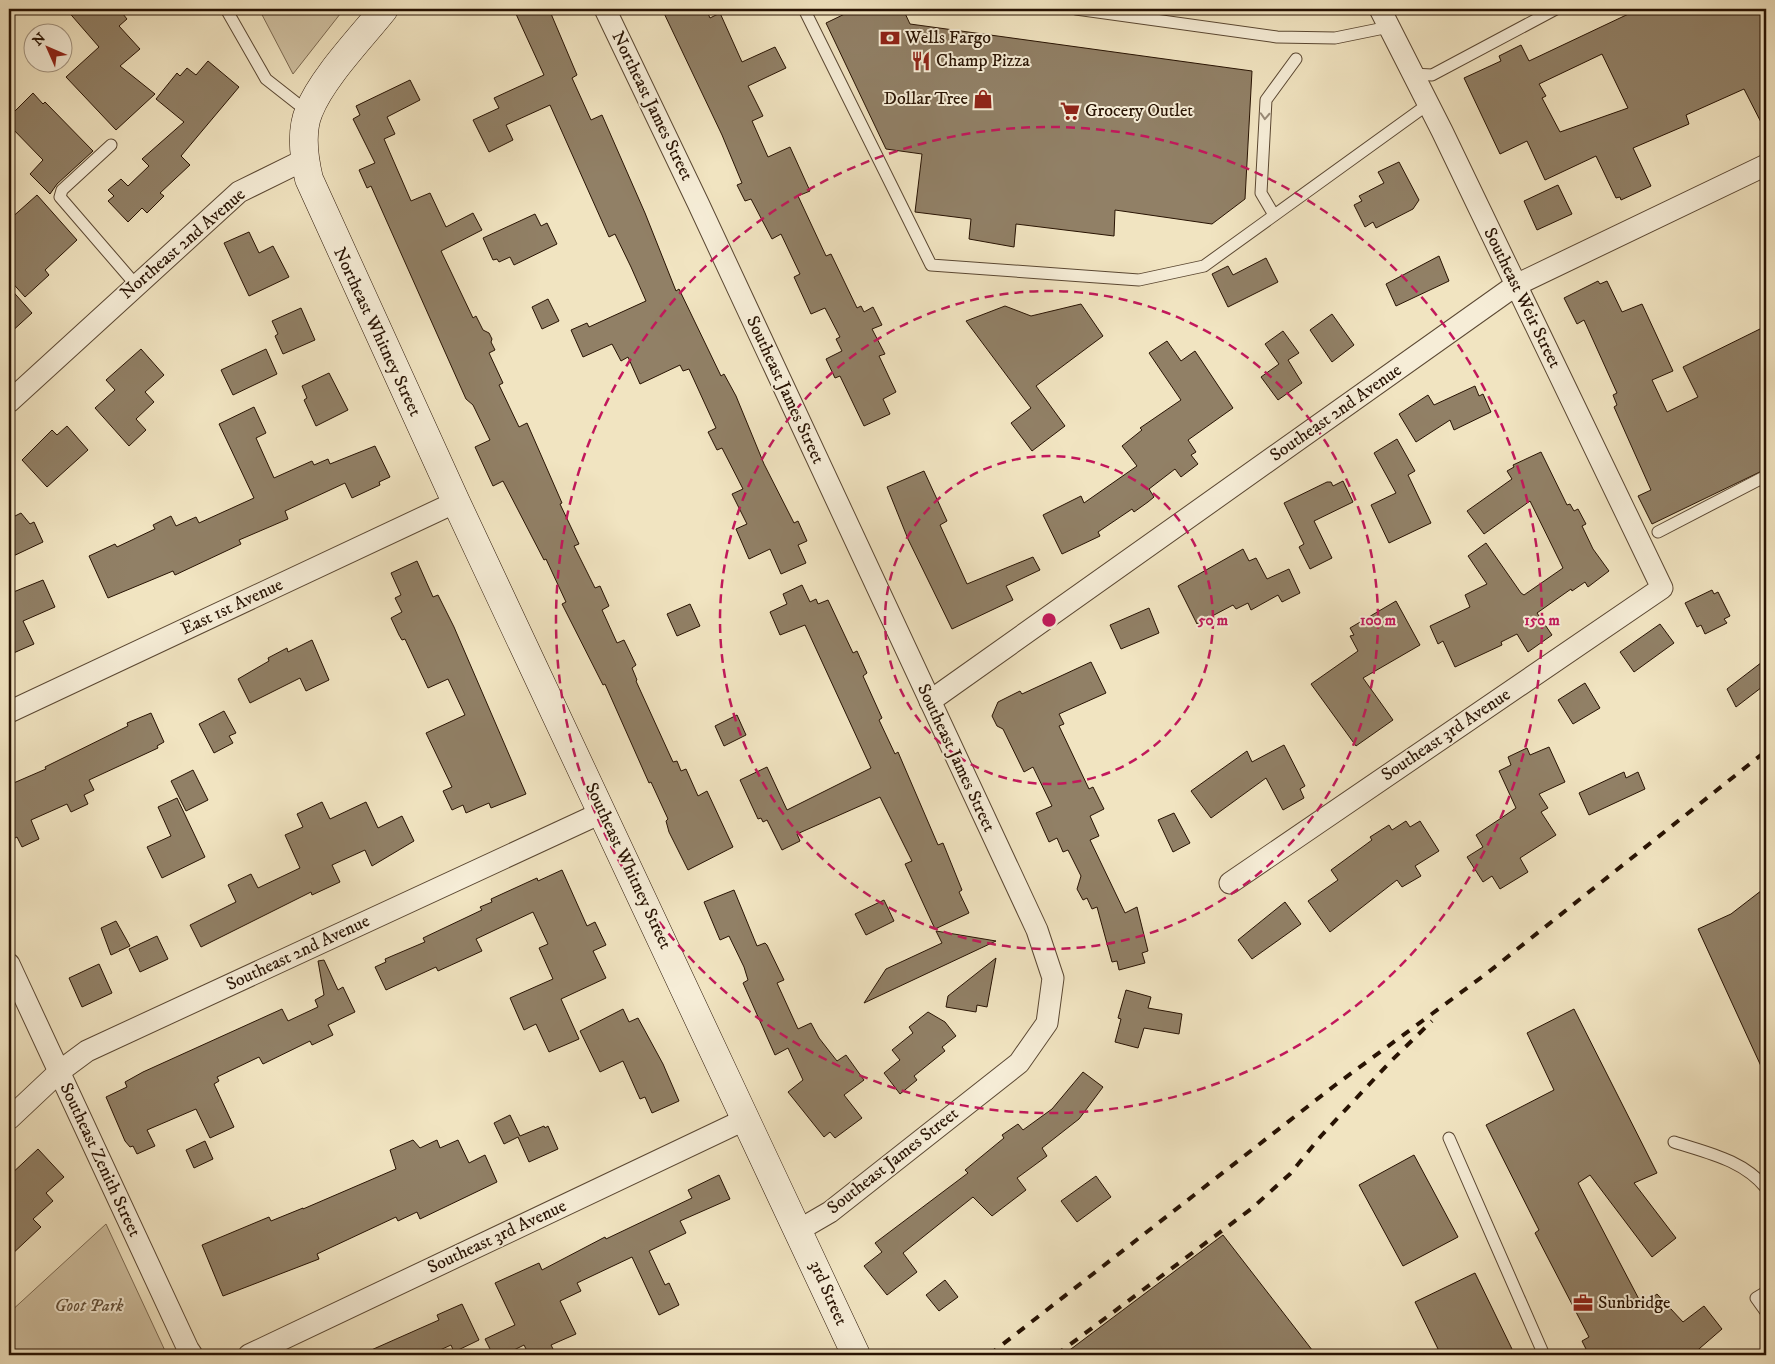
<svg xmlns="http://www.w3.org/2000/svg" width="1775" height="1364" viewBox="0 0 1775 1364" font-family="'IM FELL DW Pica',serif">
	<rect width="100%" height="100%" fill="#f1e4c1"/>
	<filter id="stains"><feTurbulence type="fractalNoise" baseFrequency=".004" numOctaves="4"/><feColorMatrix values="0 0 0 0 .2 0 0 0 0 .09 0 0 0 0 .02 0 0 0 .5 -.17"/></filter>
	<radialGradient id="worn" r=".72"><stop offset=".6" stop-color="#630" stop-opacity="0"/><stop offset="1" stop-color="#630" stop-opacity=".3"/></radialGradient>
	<g fill="#cfc0a1" stroke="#7c6a52">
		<path d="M259,9H344L293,74Z"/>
		<path d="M106,1224L167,1355H9V1313Z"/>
	</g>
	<g fill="#918066" stroke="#281303" fill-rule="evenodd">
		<path d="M66,9H119L127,19L119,26L140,49L120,66L155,94L116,130L66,77L99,47Z"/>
		<path d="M527,9H549L577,75L572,78L591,120L602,115L645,213L676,291L679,289L721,376L724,374L736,396L764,464L794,523L798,521L807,541L798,545L806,563L781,574L770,549L749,559L736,529L747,524L732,494L743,489L722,448L717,450L708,432L716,428L689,369L683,371L680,365L640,384L628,357L621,361L612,344L583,357L571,330L587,323L589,327L646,301L631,267L615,234L609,237L550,105L506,125L513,140L489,152L473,120L499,108L494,98L544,75L516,14Z"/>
		<path d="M662,9H706L710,18L720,13L742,62L775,47L786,68L748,86L763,116L752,121L768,157L790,147L810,191L798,196L826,256L831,254L857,308L861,306L864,312L873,307L882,325L872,329L885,354L879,356L896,392L883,399L890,414L864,426L840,376L835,378L826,359L842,351L836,339L840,337L825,308L811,314L794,277L800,274L781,234L772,239L751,199L745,201L737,185L742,183L722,135Z"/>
		<path d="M855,9H903L910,24L1252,71L1245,199L1212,224L1115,210L1114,236L1016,224L1014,247L969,239L971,219L915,212L922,154L886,149L826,23Z"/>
		<path d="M1639,9H1766V132L1744,89L1686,115L1689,124L1633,148L1651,186L1621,200L1620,197L1616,198L1596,156L1545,180L1527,141L1500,154L1464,78L1501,61L1499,56L1521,45L1529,61ZM1602,54L1628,108L1560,132L1542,98L1546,96L1539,84Z"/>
		<path d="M208,61L239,87L181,156L190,165L160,193L164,196L147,213L142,208L128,222L108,201L114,196L108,190L121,179L128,186L149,166L142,159L184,122L156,99L177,73L180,76L187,68L196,75Z"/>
		<path d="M410,80L420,100L387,117L395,134L384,139L411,201L430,193L446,227L473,213L482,230L441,251L473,318L476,316L483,330L489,333L492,339L491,342L495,350L489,353L503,383L499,385L519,427L527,423L562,503L560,504L579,544L574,546L595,588L600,586L609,606L602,610L617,643L624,640L636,665L632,668L637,680L636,681L673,762L677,761L681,771L686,769L698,796L707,791L733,847L688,870L669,832L666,821L668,819L651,782L649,783L605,684L603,685L562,604L566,602L546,559L544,560L503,481L493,486L475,447L490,440L473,405L466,399L371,186L367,188L359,170L375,163L353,119L360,115L356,106Z"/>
		<path d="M33,93L43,104L45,102L93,151L57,184L50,194L30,174L43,160L9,125V117Z"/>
		<path d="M1399,162L1419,200L1413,209L1376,228L1373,222L1365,227L1354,205L1362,201L1359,196L1384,183L1378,172Z"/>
		<path d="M1558,185L1572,214L1537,230L1524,201Z"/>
		<path d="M37,195L77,240L45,270L49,275L25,297L9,279V220Z"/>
		<path d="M535,214L541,226L547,223L557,244L514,265L510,257L499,262L497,259L493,260L483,238Z"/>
		<path d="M249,232L259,253L273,246L289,277L249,296L224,243Z"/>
		<path d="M1439,256L1449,281L1396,306L1386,284Z"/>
		<path d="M1266,258L1278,282L1228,307L1212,274L1228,266L1233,275Z"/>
		<path d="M1598,281L1600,284L1607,281L1622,312L1642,304L1673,371L1652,380L1667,412L1698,397L1683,367L1766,326V469L1652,524L1638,496L1651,490L1614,407L1617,405L1613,395L1617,393L1584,320L1577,324L1564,298Z"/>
		<path d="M9,287L32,313L9,334Z"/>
		<path d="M548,299L559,321L542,329L532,307Z"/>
		<path d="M1081,304L1103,336L1036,386L1065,426L1032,451L1011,423L1031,408L966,321L1005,306L1031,316Z"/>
		<path d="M301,308L315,340L283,354L275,336L278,334L272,321Z"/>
		<path d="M1332,314L1354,345L1332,362L1310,330Z"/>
		<path d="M1283,331L1299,353L1288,360L1302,383L1278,400L1261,377L1279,364L1265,344Z"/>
		<path d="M1167,341L1181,361L1195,351L1233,408L1188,440L1196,452L1191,455L1198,464L1181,477L1175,469L1149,489L1154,497L1148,502L1134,512L1132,509L1098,532L1100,536L1062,554L1043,515L1081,496L1084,503L1137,466L1122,446L1142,430L1140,428L1181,400L1149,353Z"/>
		<path d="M141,349L164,375L145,392L154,402L136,419L146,430L129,446L95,408L115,390L106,380Z"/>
		<path d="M266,349L277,374L233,395L221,370Z"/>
		<path d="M329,373L348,410L316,426L304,400L307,398L302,386Z"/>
		<path d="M1475,386L1479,396L1483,394L1491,412L1454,430L1450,420L1416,442L1399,414L1428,395L1434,405Z"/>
		<path d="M254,407L266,433L256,438L274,478L312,461L314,465L328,459L330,464L375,446L390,477L379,482L380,485L352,498L345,483L285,511L288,519L239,540L241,544L175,575L173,571L108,598L89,556L115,544L117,547L155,529L153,525L171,516L176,526L196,517L199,523L254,498L219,424Z"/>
		<path d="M67,426L88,450L47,487L22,460L52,430L57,435Z"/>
		<path d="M1397,439L1415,471L1408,475L1431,523L1389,543L1371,505L1396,493L1374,453Z"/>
		<path d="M1541,452L1567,505L1570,504L1574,511L1578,509L1586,524L1582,526L1593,549L1609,571L1588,587L1585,582L1572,591L1571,589L1537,613L1552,635L1528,652L1517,634L1501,642L1502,645L1455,667L1443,641L1438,644L1430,626L1470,607L1465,595L1487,584L1468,556L1486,543L1521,593L1524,595L1563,568L1530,501L1484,534L1467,511L1512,479L1507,471L1514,467L1513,465Z"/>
		<path d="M924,471L947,521L940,525L967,584L1033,557L1040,570L1006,586L1013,600L952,629L908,539L887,487Z"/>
		<path d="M1343,481L1353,502L1314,521L1332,558L1310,569L1299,547L1304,544L1284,503L1327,482H1331L1333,486Z"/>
		<path d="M21,513L30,524L34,522L43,542L9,558V519Z"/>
		<path d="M1243,549L1249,561L1256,558L1267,579L1289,569L1300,593L1282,602L1278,595L1251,610L1248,603L1236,609L1233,605L1197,624L1178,586Z"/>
		<path d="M417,561L433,597L438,595L454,627L526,794L491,808L489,803L466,813L463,805L452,810L443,791L452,787L426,733L465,715L448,679L428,688L405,639L402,640L399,635L391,618L402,612L395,598L401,595L391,573Z"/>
		<path d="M43,580L55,607L23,621L34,644L9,655V588L11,593Z"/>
		<path d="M802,585L810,602L816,599L818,604L828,600L853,653L857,651L867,673L863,676L882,718L879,720L895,754L898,752L938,845L943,843L962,890L959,892L969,913L935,929L905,864L912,861L880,797L797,834L800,841L782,850L767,820L763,822L761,818L758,819L740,780L767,767L787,810L871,768L805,625L780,635L770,612L787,604L783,594Z"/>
		<path d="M1712,590L1714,594L1718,592L1730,616L1724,619L1727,623L1705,634L1701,625L1697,627L1685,603Z"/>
		<path d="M1396,601L1420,645L1363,678L1393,720L1356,746L1311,684L1358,651L1350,636L1354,635L1350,628Z"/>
		<path d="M690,604L700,626L677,636L667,614Z"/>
		<path d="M1149,608L1159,633L1121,649L1110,625Z"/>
		<path d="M1660,624L1674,643L1634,672L1620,652Z"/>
		<path d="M312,640L329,680L306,691L300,678L250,703L238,679L269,661L268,658L287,648L288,652Z"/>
		<path d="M1766,659V684L1736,707L1727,689Z"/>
		<path d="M1091,662L1106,693L1059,714L1064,724L1059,726L1089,789L1093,787L1104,809L1090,816L1099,836L1090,840L1125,913L1137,907L1148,951L1142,953L1145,963L1119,970L1117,961L1112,962L1097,907L1092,909L1087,898L1083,900L1077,889L1081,876L1068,850L1063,852L1057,838L1049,842L1036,813L1052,806L1033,767L1024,772L1003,729L997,726L992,716L998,702L1020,691L1022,694Z"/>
		<path d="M1585,683L1600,708L1573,724L1558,700Z"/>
		<path d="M224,711L236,733L229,736L233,743L214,753L199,724Z"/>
		<path d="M151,713L164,742L157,746L158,748L89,780L94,790L84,795L88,804L71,812L67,804L31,820L39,839L22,847L17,837L9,841V785L46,769L45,767L128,726L127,723Z"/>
		<path d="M737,715L746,735L724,746L715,726Z"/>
		<path d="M1284,745L1305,786L1300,789L1304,798L1283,810L1266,778L1211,818L1191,791L1247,751L1252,762Z"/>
		<path d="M1549,747L1565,782L1539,794L1548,808L1541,812L1556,835L1520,858L1528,872L1500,889L1492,876L1483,882L1467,857L1483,847L1476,835L1516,808L1499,771L1511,765L1508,757L1527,748L1530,755Z"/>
		<path d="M193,770L208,800L186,811L171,781Z"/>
		<path d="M1624,772L1626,778L1638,772L1645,789L1589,815L1579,793Z"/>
		<path d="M177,798L205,857L162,878L147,847L171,836L158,807Z"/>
		<path d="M322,802L330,819L366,802L378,828L402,816L414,841L372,866L365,850L332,865L340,882L312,895L311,892L201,947L190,925L236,902L228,885L251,874L258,888L300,868L285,835L303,827L297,814Z"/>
		<path d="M1174,813L1190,843L1173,852L1158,820Z"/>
		<path d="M1406,821L1410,827L1420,821L1439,851L1415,866L1421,876L1402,887L1397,880L1330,932L1308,901L1338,880L1331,870L1372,840L1370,837L1389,825L1392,830Z"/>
		<path d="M562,870L587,926L595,922L606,945L593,951L606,978L561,999L579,1039L549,1052L536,1024L524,1030L510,998L553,979L539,948L548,944L533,912L476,939L482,951L438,971L436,967L386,990L375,967L386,962L385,959L425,942L423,938L482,910L480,907L492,902L491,899L537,878L538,881Z"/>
		<path d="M1766,887V1077L1698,929L1731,914Z"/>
		<path d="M734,890L757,946L765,943L767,945L784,980L777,983L798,1029L811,1023L819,1038L837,1061L846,1055L864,1080L844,1095L862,1118L835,1138L830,1132L824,1137L788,1092L803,1080L788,1048L775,1055L743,983L748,980L744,967L729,936L720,940L704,902Z"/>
		<path d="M884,900L894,921L866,935L855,914Z"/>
		<path d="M1285,902L1301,924L1252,959L1238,940Z"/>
		<path d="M116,921L130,946L111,955L101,928Z"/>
		<path d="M936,931L996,941L864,1003L886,969L942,943Z"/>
		<path d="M157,936L168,959L140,972L129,949Z"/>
		<path d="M996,958L987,1007L977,1005L976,1012L946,1007L948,996Z"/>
		<path d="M324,960L338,990L343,987L355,1012L328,1025L333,1035L312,1045L310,1041L263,1064L259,1057L217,1077L219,1081L214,1084L234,1127L210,1138L196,1109L147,1130L155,1146L137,1154L133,1146L130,1147L125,1141L106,1097L127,1087L125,1082L143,1072L282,1009L288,1021L318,1007L315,1000L324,995L318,961Z"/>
		<path d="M99,964L112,993L82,1007L69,978Z"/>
		<path d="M1126,990L1151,997L1148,1008L1182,1014L1179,1034L1144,1028L1138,1048L1115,1042L1121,1019L1118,1018Z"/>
		<path d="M623,1009L629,1022L638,1018L663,1064L679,1101L652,1113L645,1097L640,1099L623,1061L600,1072L580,1031Z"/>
		<path d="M1574,1009L1657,1173L1634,1183L1676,1238L1652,1257L1590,1175L1578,1183L1642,1305L1657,1294L1683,1322L1704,1306L1722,1329L1692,1355H1589L1582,1341L1589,1337L1535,1233L1539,1230L1486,1125L1554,1090L1527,1033Z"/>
		<path d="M928,1012L945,1022L956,1036L942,1047L945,1051L914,1076L917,1080L900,1094L884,1073L900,1060L892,1050L913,1033L909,1027Z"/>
		<path d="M1083,1072L1103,1087L1079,1119L1042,1148L1047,1156L1017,1178L1026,1190L992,1216L973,1197L903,1253L917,1272L887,1295L864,1266L882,1252L875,1243L968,1173L965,1170L1004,1138L1002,1135L1018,1124L1023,1130L1052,1109Z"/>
		<path d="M510,1115L520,1136L544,1126L545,1128L548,1126L558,1149L529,1162L518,1137L504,1144L494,1123Z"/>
		<path d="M413,1140L420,1148L437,1140L440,1148L458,1140L469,1163L485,1155L497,1182L420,1219L417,1212L398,1221L396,1217L317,1254L319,1259L223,1296L202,1245L269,1217L271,1221L303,1208V1209L396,1169L390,1150Z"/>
		<path d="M205,1141L213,1159L194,1168L186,1150Z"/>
		<path d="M38,1149L64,1177L46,1193L53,1201L33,1219L41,1227L9,1257V1176Z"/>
		<path d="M1414,1155L1458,1237L1403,1266L1359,1185Z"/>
		<path d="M719,1175L730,1199L680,1221L686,1233L649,1251L665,1285L669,1283L679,1305L659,1315L632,1257L577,1283L581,1291L560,1301L576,1334L551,1345L556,1355H529L524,1345L504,1355H493L485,1339L515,1325L495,1283L539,1263L542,1270L605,1237L606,1239L692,1198L688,1190Z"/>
		<path d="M1096,1176L1111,1197L1077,1222L1061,1201Z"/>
		<path d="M1223,1235L1316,1355H1063Z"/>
		<path d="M1475,1273L1512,1349L1498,1355H1441L1415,1302Z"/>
		<path d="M945,1280L958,1297L939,1311L926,1295Z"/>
		<path d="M462,1304L479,1340L454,1352L451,1345L429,1355H360L439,1320L437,1315Z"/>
	</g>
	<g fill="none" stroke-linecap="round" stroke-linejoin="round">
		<defs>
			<g id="lane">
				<path d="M226,9L266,79L308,112"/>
				<path d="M804,9L931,265L1139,280L1204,266L1427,105"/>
				<path d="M1076,9L1277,37L1335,38L1389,27"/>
				<path d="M1412,74L1432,75L1556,9"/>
				<path d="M111,145L62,190L60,197L136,285"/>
				<path d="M1274,215L1261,193L1266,100L1296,59"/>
				<path d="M1658,532L1766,476"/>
				<path d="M1449,1138L1544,1355"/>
				<path d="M1674,1142C1708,1153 1743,1160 1766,1188"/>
				<path d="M1766,1292L1756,1298L1766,1312"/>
			</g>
			<g id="street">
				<path d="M605,9L698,203L1037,930L1053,978L1047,1023L1019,1063L830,1212L799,1230"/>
				<path d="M9,402L239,192L304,160"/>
				<path d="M930,701L1516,285L1766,165"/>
				<path d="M9,712L456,502"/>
				<path d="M1230,883L1662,588L1442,131L1380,9"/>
				<path d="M9,964L188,1349L192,1355"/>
				<path d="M9,1119L60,1071L87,1051L603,812"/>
				<path d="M249,1355L746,1119"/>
			</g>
			<path id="secondary" d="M384,9C361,38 322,78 309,111C300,132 304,158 309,179L456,502L856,1355"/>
		</defs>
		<use href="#lane" stroke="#5a4732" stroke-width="13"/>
		<use href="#street" stroke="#5a4732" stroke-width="23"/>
		<use href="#secondary" stroke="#281303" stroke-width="29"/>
		<use href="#lane" stroke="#f6edd7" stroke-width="11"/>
		<use href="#street" stroke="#f6edd7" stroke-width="21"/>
		<use href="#secondary" stroke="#f6edd7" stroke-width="28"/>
		<g stroke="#281303" stroke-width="4" stroke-dasharray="9 9" stroke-linecap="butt">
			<path d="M989,1355L1334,1086L1486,974L1766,751"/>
			<path d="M1056,1355L1251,1209L1290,1174L1321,1136L1391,1061L1432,1021"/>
		</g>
	</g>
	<defs><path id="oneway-chevron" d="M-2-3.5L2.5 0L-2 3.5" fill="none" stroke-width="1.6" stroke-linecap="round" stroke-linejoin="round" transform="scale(1.25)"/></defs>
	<use stroke="#998b78" href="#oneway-chevron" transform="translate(1265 116) rotate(93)"/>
	<g fill="none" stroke="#c2185b" stroke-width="2.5" stroke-dasharray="9 6">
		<circle cx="1049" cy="620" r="164"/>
		<circle cx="1049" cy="620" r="329"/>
		<circle cx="1049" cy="620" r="493"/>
	</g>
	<defs>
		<symbol id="bank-bare" viewBox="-9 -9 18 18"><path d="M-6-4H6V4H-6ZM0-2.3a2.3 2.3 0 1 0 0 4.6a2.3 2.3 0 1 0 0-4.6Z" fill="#8f2418" stroke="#f6edd7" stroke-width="2.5" paint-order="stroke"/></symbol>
		<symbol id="restaurant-bare" viewBox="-9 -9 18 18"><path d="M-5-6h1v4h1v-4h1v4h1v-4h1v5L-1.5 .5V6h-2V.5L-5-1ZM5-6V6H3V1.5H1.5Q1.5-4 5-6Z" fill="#8f2418" stroke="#f6edd7" stroke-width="2.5" paint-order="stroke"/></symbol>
		<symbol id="shop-bare" viewBox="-9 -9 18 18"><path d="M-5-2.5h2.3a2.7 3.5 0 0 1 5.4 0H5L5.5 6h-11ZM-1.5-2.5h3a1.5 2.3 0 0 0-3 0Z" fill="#8f2418" stroke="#f6edd7" stroke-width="2.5" paint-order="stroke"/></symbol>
		<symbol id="supermarket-bare" viewBox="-9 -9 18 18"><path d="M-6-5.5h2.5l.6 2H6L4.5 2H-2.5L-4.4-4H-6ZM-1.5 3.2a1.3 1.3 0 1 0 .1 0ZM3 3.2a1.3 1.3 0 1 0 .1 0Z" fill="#8f2418" stroke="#f6edd7" stroke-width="2.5" paint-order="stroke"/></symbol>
		<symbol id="office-bare" viewBox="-9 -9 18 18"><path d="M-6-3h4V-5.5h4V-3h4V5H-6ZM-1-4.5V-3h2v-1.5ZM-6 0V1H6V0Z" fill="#8f2418" stroke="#f6edd7" stroke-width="2.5" paint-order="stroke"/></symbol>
	</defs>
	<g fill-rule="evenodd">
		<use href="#bank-bare" x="876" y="24" width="28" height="28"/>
		<use href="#restaurant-bare" x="907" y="47" width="28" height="28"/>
		<use href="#shop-bare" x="969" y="85" width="28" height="28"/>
		<use href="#supermarket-bare" x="1056" y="97" width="28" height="28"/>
		<use href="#office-bare" x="1569" y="1289" width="28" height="28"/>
	</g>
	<g text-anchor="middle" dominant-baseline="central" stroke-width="4" stroke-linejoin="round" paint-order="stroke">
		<g font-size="18" fill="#281303" stroke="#f6edd7" text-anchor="start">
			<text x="905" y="38">Wells Fargo</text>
			<text x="936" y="61">Champ Pizza</text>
			<text x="968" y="99" text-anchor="end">Dollar Tree</text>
			<text x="1085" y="111">Grocery Outlet</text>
			<text x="1598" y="1303">Sunbridge</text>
		</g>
		<g font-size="18" fill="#281303" stroke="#f6edd7">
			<text transform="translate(652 106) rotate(64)">Northeast James Street</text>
			<text transform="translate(183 244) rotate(-41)">Northeast 2nd Avenue</text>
			<text transform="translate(1522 298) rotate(64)">Southeast Weir Street</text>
			<text transform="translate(377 332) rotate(65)">Northeast Whitney Street</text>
			<text transform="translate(785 390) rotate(65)">Southeast James Street</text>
			<text transform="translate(1336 413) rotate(-35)">Southeast 2nd Avenue</text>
			<text transform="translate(232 607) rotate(-25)">East 1st Avenue</text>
			<text transform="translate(1446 735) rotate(-34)">Southeast 3rd Avenue</text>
			<text transform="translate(956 758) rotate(65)">Southeast James Street</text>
			<text transform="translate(628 866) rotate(65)">Southeast Whitney Street</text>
			<text transform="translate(298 953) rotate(-25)">Southeast 2nd Avenue</text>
			<text transform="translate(100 1160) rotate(65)">Southeast Zenith Street</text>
			<text transform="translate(893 1161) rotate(-38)">Southeast James Street</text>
			<text transform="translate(497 1237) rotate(-25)">Southeast 3rd Avenue</text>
			<text transform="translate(828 1293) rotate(66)">3rd Street</text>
		</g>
		<g font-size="18" font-style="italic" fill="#62503a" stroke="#f6edd7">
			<text x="89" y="1306">Goot Park</text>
		</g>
	</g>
	<circle cx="1049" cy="620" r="8" fill="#c2185b" stroke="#f6edd7" stroke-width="2.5"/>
	<g font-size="15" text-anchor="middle" font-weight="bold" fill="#c2185b" stroke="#f6edd7" stroke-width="4" stroke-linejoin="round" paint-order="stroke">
		<text x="1213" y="625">50 m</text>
		<text x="1378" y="625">100 m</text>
		<text x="1542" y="625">150 m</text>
	</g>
	<rect width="1775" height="1364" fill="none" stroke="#f1e4c1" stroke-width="30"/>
	<rect x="10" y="10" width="1755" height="1344" fill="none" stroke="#281303" stroke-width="2.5"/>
	<rect x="15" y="15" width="1745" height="1334" fill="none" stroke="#281303"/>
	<g transform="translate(48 48) rotate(315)"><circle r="24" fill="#f6edd7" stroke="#a49682"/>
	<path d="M0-4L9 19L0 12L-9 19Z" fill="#8f2418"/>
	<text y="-8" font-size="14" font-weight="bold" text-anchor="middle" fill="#281303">N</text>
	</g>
	<rect width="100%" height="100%" filter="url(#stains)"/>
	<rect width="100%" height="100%" fill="url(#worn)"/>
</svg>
